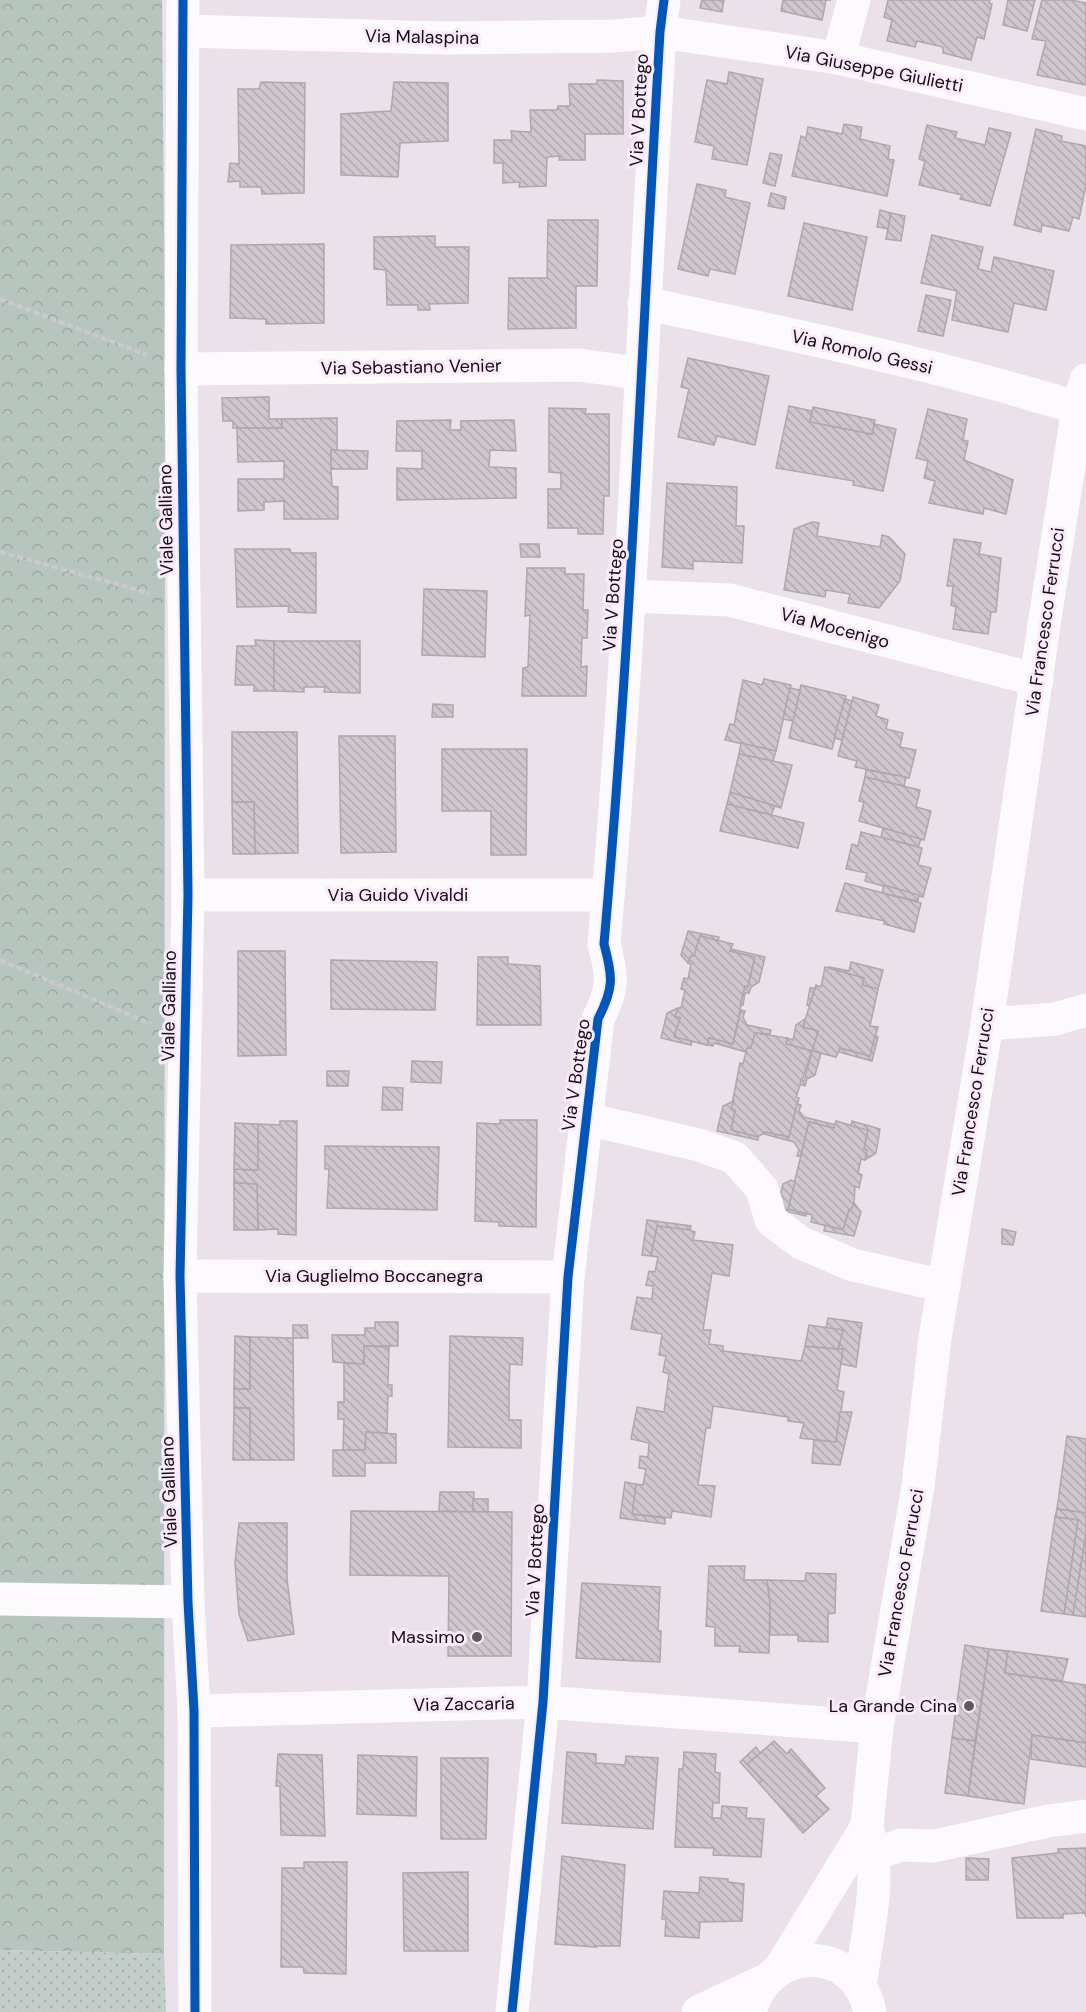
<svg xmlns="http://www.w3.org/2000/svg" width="1086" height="2012" viewBox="0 0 1086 2012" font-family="'DM Sans',sans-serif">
	<defs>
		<pattern id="forest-crowns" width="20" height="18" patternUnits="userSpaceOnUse" patternTransform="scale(1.5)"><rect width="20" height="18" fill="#b6c6bf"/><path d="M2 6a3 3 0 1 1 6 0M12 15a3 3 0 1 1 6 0" fill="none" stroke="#9ca9a3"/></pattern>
		<pattern id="park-dots" width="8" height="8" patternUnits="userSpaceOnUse" patternTransform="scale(1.5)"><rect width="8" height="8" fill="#c3ceca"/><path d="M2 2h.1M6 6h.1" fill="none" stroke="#a7b0ad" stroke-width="1.8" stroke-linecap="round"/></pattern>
		<pattern id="building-back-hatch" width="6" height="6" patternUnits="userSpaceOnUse" patternTransform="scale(1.5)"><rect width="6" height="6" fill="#cec7ce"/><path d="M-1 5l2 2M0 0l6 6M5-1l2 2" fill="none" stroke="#b0aab0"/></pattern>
	</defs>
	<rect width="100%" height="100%" fill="#eae1ea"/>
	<path fill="url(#forest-crowns)" d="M0,0H162L165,343L164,1954L0,1950Z"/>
	<path fill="url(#park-dots)" d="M0,1950L164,1954L166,2012H0Z"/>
	<g fill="url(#building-back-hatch)" stroke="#aea7ae" stroke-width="1.5">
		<path d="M702,0H724L722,12L700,8Z"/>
		<path d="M783,0H831H826L822,20L781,11Z"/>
		<path d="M888,0H990L989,3L992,4L984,39L977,37L971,60L943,53V47L917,41L915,47L887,41L892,20L884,17Z"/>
		<path d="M1008,0H1035L1027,31L1003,25Z"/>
		<path d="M1042,0H1071L1086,3V85L1037,75L1046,41L1032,39Z"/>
		<path d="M729,72L763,79L747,165L712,159L714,146L695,142L707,80L727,84Z"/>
		<path d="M597,80L623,81V134H585V160H559L560,156L547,157L546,186L519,187L520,182L503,183V163H494V140H512L511,131L531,132L530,110H557L558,106H570L569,84H597Z"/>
		<path d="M261,82L305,83L304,193L262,194L261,187H240V181L228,182L230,163L239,164L238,89H259Z"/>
		<path d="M394,82L448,83V141L400,143L398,177L341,175V114L391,111Z"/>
		<path d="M844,124L862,127L860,139L890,146L888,159L894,160L887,196L792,176L801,136L806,138L808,127L842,134Z"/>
		<path d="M927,125L957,132L955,138L985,145L989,128L1011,133L990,206L960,199L962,195L919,185L925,161L919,159Z"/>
		<path d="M1036,129L1062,136L1061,141L1086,146V185L1079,219L1073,217L1069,231L1042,225L1041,232L1014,225Z"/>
		<path d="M770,153L782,155L775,186L763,183Z"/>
		<path d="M697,184L726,190L725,197L750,203L735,274L710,269L708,276L678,269Z"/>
		<path d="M771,193L786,197L784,209L768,206Z"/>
		<path d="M880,210L891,213L888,229L877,227Z"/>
		<path d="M891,213L905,216L901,241L886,239Z"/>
		<path d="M548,220H598L597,286H576V328L508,329L509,278H547Z"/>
		<path d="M804,223L867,237L852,310L788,296Z"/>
		<path d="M932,235L983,247L978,269L991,272L994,257L1054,271L1046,310L1014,303L1008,332L952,320L957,291L921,283Z"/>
		<path d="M435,236V247H469L468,303L429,304L430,310H418V305H387L386,270L374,269V237Z"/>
		<path d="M324,244V323L266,324V319L230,318L231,245Z"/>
		<path d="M926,295L951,300L943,336L918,331Z"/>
		<path d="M688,358L769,376L755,445L717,436L714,445L678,437L689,389L681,387Z"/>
		<path d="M269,397V419H282V428H233V421H223L222,398Z"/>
		<path d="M789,406L812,411L810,422L872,434L874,424L896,429L883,491L853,485L854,481L776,468Z"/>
		<path d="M813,407L875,420L872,434L810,422Z"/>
		<path d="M549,408L586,409L585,414H609V496H604L603,534H578V528H548V489H561V473L549,472Z"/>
		<path d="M928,409L967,419L963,440L968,441L964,460L1013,480L1006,514L984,508L983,514L929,503L935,481L924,478L928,461L916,458Z"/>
		<path d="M337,418V450H331V469L332,486L338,487V519H284V501L264,502V510L238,511V479H284V461L238,462L237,428H282V419Z"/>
		<path d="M451,420L450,430H461V421L514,420L516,451L490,450L489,467L516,468V498L397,500V468L422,469V451H396L397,421Z"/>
		<path d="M331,450L368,451L367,469H331Z"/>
		<path d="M667,483L737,487L736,526H744L742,563L693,561V569L662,567Z"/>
		<path d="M812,522L819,523L817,536L880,547L882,535L889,537L905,554L900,581L879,608L848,603L850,594L826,590L825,597L784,590L794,529Z"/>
		<path d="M954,539L981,543L979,554L1001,558L996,612H991L988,634L953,629L956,607L951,605L953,586H947Z"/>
		<path d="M520,544H539L540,557H521Z"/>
		<path d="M235,549H290L291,553H316V613L288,612L289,606L237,607Z"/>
		<path d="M527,568H565V574H584L583,610H588L587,638H582L581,667L587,666L586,696H522L523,668L528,667L530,615L525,616Z"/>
		<path d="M424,589L487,591L485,657L422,655Z"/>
		<path d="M255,640L274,641V691H254V685H235L237,646H256Z"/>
		<path d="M274,641H360V693L324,692L325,687H304V692L274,691Z"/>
		<path d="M764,679L791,685L776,751L725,740L730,724L734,725L743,680L762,685Z"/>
		<path d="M801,685L846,696L832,749L789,738Z"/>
		<path d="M790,688L800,690L793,721L783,719Z"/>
		<path d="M853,697L879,705L876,716L888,720L886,729L903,733L900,747L916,750L909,778L855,767L857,761L838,756Z"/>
		<path d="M845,699L852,701L842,740L834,738Z"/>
		<path d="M433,704L453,705V717H432Z"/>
		<path d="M232,732H297L298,853L255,854L254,802H232Z"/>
		<path d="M339,736H395L396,852L341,853Z"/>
		<path d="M741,743L776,751L773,761L739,754Z"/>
		<path d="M442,749H527L526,855H491V811H442Z"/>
		<path d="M739,754L792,765L781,808L730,792Z"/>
		<path d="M866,770L906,777L904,786L865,777Z"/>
		<path d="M865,777L920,790L916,807L931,811L924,840L859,821L864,802L859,801Z"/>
		<path d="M730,792L775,806L771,815L727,804Z"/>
		<path d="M232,802H254L255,854H233Z"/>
		<path d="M727,804L804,823L798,848L720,831Z"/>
		<path d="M883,828L921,839L918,847L881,837Z"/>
		<path d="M861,832L922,848L918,865L931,868L923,897L865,881L867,873L846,869L852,844L858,846Z"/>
		<path d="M845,883L921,903L914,932L884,924L885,921L836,911Z"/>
		<path d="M884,885L919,895L918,901L882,893Z"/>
		<path d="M688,931L719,937L718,941L700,936L694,956H691L688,963L681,955Z"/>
		<path d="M700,936L733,944L730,951L755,957L748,987L745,986L733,1044L709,1038L707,1045L674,1037L680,1018L675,1016L678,1008H681L685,990L681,989L684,978L688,979L691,964L688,963L691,956H694Z"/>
		<path d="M731,949L765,957L759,982L751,987L749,993H745L743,1005H740L745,986L748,987L755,957L730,951Z"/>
		<path d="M238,951H285L286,1055L238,1056Z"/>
		<path d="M478,957H508V964L540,966L541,1025H477Z"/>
		<path d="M331,960L437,962L435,1010L331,1009Z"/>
		<path d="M851,962L883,970L878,989L862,985L864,978L829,969V967L849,971Z"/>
		<path d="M825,967L864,978L862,985L878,989L870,1026L878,1027L870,1056L840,1048L836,1057L812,1051L818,1031L803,1027L816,985L821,987Z"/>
		<path d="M810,988H815L809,1006L807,1005Z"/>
		<path d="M678,1008L675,1016L680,1018L674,1037L692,1041L691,1045L661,1038L667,1013Z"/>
		<path d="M741,1010L745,1011L743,1017L747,1025L771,1030L770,1034L755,1033L751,1048H747L746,1052L714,1043L713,1046L707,1045L709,1038L733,1044Z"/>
		<path d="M805,1019L803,1027L818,1031L812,1051L786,1044L787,1038L793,1040L796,1025Z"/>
		<path d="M755,1033L787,1038L786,1044L812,1051L796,1097L799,1098L789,1137L765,1132L758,1137L731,1130L735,1110L731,1109L740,1063L743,1064L747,1048H751Z"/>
		<path d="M875,1036L878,1037L872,1061L839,1052L840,1048L870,1056Z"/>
		<path d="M812,1051L821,1053L815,1075L807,1079L805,1086L800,1084L801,1080L804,1081Z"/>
		<path d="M412,1061L442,1062L441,1083L411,1082Z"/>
		<path d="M327,1071H349L348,1086H327Z"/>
		<path d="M383,1087L403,1088L402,1110H382Z"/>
		<path d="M734,1101L731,1109L735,1110L731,1130L758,1137V1140L717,1131L723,1106Z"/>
		<path d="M797,1104L801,1105L799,1111L804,1117L836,1125L834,1128L809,1122L801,1156H797L799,1150L794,1142L764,1134L765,1132L789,1137Z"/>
		<path d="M500,1120H537L536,1227L499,1226V1222L475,1221L477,1123L500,1124Z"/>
		<path d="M280,1121H297L296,1235L278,1234V1229L258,1230L257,1184L234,1183V1169L258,1170V1124L280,1125Z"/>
		<path d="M836,1121L868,1130L864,1149L867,1150L865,1160L861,1159L858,1173L862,1175L859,1188L855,1186L854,1203L851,1210H849L843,1230L811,1222L812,1215L788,1209L809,1122L834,1128Z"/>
		<path d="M852,1121L880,1129L876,1153L865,1160L867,1150L864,1149L868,1130L851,1126Z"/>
		<path d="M235,1123L258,1124V1170L234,1169Z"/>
		<path d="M325,1146L439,1147L437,1210L327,1208L329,1169H325Z"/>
		<path d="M791,1180L795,1182L788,1209L806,1214V1216L777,1209L783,1184Z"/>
		<path d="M234,1183L257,1184L258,1230H234Z"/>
		<path d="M854,1203L861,1212L854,1236L824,1231L825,1225L843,1230L849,1210H851Z"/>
		<path d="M647,1220L691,1226L690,1230L657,1226L651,1256L642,1255Z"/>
		<path d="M657,1226L690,1230L695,1232L693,1240L733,1245L729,1276L712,1273L703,1330H711L709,1344L723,1346V1351L801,1361L805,1346L843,1349L837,1390L844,1392L836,1442L800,1438L804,1423L788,1421V1417L713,1406L710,1428H706L698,1485L715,1486L711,1517L672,1511L671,1518L632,1514L636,1484L643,1485L646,1469L639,1468L640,1456L648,1457L649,1443L631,1439L637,1407L664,1412L669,1374L663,1372L666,1356L659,1355L662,1334L631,1329L637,1297L652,1299L653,1286L646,1285L649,1271L655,1272L658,1257L651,1256Z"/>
		<path d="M1002,1229L1016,1232L1013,1245L1002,1244Z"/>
		<path d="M828,1318L862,1323L856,1367L841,1364L843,1349H838L843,1330L826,1328Z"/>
		<path d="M375,1322H398V1346H364V1364L333,1362L332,1335H365V1328H375Z"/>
		<path d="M293,1325H307L308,1338H293Z"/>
		<path d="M809,1325L843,1330L838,1349L805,1346Z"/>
		<path d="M235,1336L250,1337V1389H234Z"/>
		<path d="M450,1336L523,1338L522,1365L510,1364L509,1390V1420H521V1448L448,1447Z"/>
		<path d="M250,1337L293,1338L294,1460H250V1408H234V1389H250Z"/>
		<path d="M364,1346L389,1347L388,1385H392V1396H388L387,1433L366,1432L365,1450H343L344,1419H338V1402H344V1363L364,1364Z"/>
		<path d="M234,1408H250V1460H233Z"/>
		<path d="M840,1412H852L840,1465L812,1463L814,1440L836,1442Z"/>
		<path d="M366,1432L396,1434V1463H365V1476H333V1450H365Z"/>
		<path d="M1067,1436L1086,1439V1513L1057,1509Z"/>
		<path d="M625,1482L636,1484L632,1514L665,1518V1524L620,1518Z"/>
		<path d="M440,1492H474L473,1512L439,1511Z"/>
		<rect x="473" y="1499" width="15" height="13"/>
		<path d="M1057,1509L1086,1513V1534L1073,1615L1064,1614L1078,1520L1055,1517Z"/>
		<path d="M351,1511L512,1512L511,1656H448L449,1576L350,1575Z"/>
		<path d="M1055,1517L1078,1520L1064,1614L1041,1611Z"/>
		<path d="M239,1523H287V1579L294,1634L248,1641L239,1614L235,1563Z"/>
		<path d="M1086,1534V1617L1073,1615Z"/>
		<path d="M709,1566H745L744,1580H767L770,1602L769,1653L739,1652L740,1646H715V1627L706,1626Z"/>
		<path d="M806,1573L836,1574L835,1613L828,1614V1642L798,1641V1635H770V1602L767,1580L805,1581Z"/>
		<path d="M582,1583L660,1587L658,1631H661L660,1662L576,1658Z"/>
		<path d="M965,1645L989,1649L975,1741L952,1738Z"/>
		<path d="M989,1649L1008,1651L1005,1673L1086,1685V1743L1032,1735L1024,1804L968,1796Z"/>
		<path d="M1008,1651L1068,1659L1062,1681L1005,1673Z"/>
		<path d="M1032,1735L1086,1743V1767L1031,1759Z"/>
		<path d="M952,1738L975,1741L968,1796L945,1793Z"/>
		<path d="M774,1741L787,1754L791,1749L825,1788L816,1796L829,1809L803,1833L759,1783L762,1780L747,1764Z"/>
		<path d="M756,1747L760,1753L747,1764L762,1780L759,1783L740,1762Z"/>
		<path d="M567,1752L596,1754V1763L625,1765L626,1756L658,1758L653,1829L562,1823Z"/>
		<path d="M684,1752L716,1754L715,1772L720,1773L719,1803H713L712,1818H721L722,1806L747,1808L746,1818L764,1819L761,1857L713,1855L714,1848L675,1847L679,1769H683Z"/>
		<path d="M278,1754L322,1755L325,1836L281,1835L280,1786H276Z"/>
		<path d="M358,1755L417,1757L416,1816L357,1814Z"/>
		<path d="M441,1758H488L486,1839H441Z"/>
		<path d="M1086,1848V1917L1085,1913L1063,1914V1918H1017L1012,1858L1058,1853V1849Z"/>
		<path d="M562,1856L625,1865L620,1946H595L596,1947L555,1944Z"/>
		<path d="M966,1858L989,1859L988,1880H966Z"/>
		<path d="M304,1862H347L346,1974L304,1973L303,1967H281L282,1868H304Z"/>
		<path d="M468,1872V1951H404L403,1873Z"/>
		<path d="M700,1877L728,1879V1882L744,1884L742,1921L700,1922L699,1938L665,1936L666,1919H662L664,1891L699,1893Z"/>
	</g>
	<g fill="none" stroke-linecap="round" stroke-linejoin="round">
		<g stroke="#ccc9cc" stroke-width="4" stroke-dasharray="6 3" stroke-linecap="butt">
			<path d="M0,299L147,355"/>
			<path d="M0,552L149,593"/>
			<path d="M0,960L151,1024"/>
		</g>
		<g stroke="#fcfafc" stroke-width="33">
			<path d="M183,0L181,369L188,895L180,1276L188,1602L194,1711L195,2012"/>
			<path d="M184,31L443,38L615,36L660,32L838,58L1086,114"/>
			<path d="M838,58L854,0"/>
			<path d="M644,303C789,334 936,364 1078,408"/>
			<path d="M181,369L580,365L642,374"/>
			<path d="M630,596L730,600L1037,680"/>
			<path d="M188,895H608"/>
			<path d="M987,1024L1055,1019L1086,1010"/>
			<path d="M587,1119L699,1145L735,1158L762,1189L771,1220L801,1243L853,1265L944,1286"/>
			<path d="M180,1276L568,1277"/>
			<path d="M0,1599L188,1602"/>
			<path d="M194,1711L543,1702L877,1727"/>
			<path d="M875,1854L901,1845L934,1846L1048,1821L1086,1816"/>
			<path d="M781,1967L867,1826L877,1727L918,1486L935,1338L987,1024L1044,625L1078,408L1086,380"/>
			<path d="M860,1987C866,1938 882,1883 869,1834"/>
			<path d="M512,2012L543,1702L568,1277L598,1019C614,988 613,977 604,944C631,640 642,336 660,32L664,0"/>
			<path d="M698,2012L764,1981"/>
			<path d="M750,2012C767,1945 856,1942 870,2012"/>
		</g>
		<defs>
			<g id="cycleway">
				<path d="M183,0L181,369L188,895L180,1276L188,1602L194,1711L195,2012"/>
				<path d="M512,2012L543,1702L568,1277L598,1019C614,988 613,977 604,944C631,640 642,336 660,32L664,0"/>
			</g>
		</defs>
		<use href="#cycleway" stroke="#fbebfa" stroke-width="13"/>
		<use href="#cycleway" stroke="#0057b8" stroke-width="9"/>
	</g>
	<g fill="#5f585f" stroke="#fbebfa" stroke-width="2">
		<circle cx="477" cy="1637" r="6"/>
		<circle cx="969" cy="1706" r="6"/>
	</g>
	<g text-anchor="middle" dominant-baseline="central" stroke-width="6" stroke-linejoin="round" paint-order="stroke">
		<g font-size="18" fill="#140e14" stroke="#fbebfa">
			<text transform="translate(422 37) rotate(1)">Via Malaspina</text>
			<text transform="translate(874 69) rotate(11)">Via Giuseppe Giulietti</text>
			<text transform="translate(639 110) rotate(-87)">Via V Bottego</text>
			<text transform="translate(862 352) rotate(13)">Via Romolo Gessi</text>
			<text transform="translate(411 367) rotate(-1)">Via Sebastiano Venier</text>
			<text transform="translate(166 520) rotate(-91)">Viale Galliano</text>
			<text transform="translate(613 595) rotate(-86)">Via V Bottego</text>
			<text transform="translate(1045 622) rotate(-82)">Via Francesco Ferrucci</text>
			<text transform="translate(835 628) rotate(15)">Via Mocenigo</text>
			<text x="398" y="895">Via Guido Vivaldi</text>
			<text transform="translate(169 1006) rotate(-89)">Viale Galliano</text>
			<text transform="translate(576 1075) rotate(-82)">Via V Bottego</text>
			<text transform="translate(973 1102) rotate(-81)">Via Francesco Ferrucci</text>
			<text x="374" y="1276">Via Guglielmo Boccanegra</text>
			<text transform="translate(169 1492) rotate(-92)">Viale Galliano</text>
			<text transform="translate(535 1560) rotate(-87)">Via V Bottego</text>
			<text transform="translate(901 1583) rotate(-80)">Via Francesco Ferrucci</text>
			<text transform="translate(464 1704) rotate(-1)">Via Zaccaria</text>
		</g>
		<g font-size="18" fill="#140e14" stroke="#fbebfa" text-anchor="end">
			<text x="465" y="1637">Massimo</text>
			<text x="957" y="1706">La Grande Cina</text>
		</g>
	</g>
</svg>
